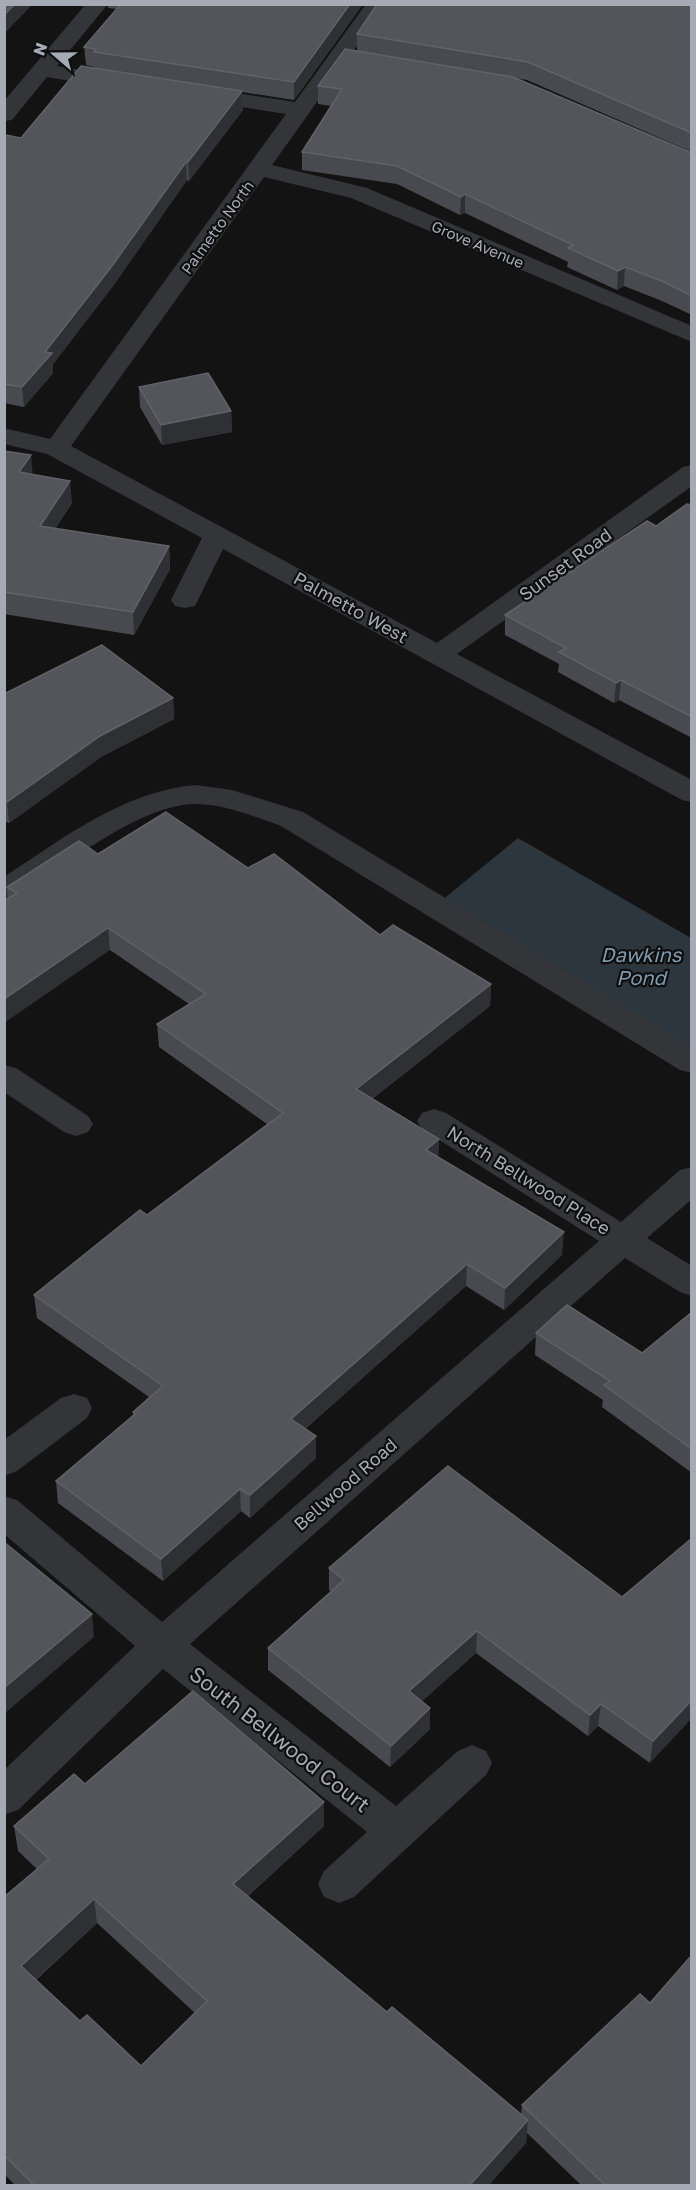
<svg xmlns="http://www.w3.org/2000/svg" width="696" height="2190" viewBox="0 0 696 2190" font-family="'Golos Text',sans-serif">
	<rect width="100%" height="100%" fill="#131314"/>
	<path fill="#2d363c" d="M518,838L691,938V1053L441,901Z"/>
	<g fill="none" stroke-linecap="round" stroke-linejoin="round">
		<g fill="#343539" fill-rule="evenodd">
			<path d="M86,4H108L57,66L125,77L128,82L125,87L117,89L47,77L12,120L4,121V101Z"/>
			<path d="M366,4H387L272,165L367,188L692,326V342L351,198L264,177L71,446L437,643L683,467L692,465V486L457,654L692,780V802L682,800L223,549L195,606L185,608L175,606L171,600L202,538L47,454L4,444V428L50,439L286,114L190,99L187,94L190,89L198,87L295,102Z"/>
			<path d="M195,785L232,790L303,812L692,1047V1073L680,1070L281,826C254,816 226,805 197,804C143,802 59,869 15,899L4,902V877C63,838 123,792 195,785Z"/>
			<path d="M4,1065L16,1068L88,1116L93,1124L88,1132L76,1136L64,1132L4,1092Z"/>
			<path d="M434,1109L446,1113L621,1222L680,1170L692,1167V1199L647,1238L692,1266V1296L680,1292L625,1258L190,1644L396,1806L458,1751L472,1745L486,1751L492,1763L486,1775L354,1897L339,1903L324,1897L318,1884L324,1871L367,1832L163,1669L18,1810L4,1815V1770L135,1646L4,1534V1496L17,1500L162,1622L599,1241L422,1129L417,1121L422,1113Z"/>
			<path d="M74,1394L87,1398L92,1408L87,1418L17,1471L4,1476V1440L61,1398Z"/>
		</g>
	</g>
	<g fill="#494a4f" fill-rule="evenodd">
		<path d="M108,4H363L294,100L242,92L243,110L189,181L187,180L113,286L53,364V373L24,407L4,403V138H21L95,69V67L86,65L84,47L117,9L108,8Z"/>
		<path d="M692,4V152L527,80L515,78L692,153V315L662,301L624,286L617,290L567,267L568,262L465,213L460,215L397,184L302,170V152L331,106L318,104V86L357,51V34Z"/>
		<path d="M139,387L231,411L232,432L162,445L140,407Z"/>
		<path d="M4,451L32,475L72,503L55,529L169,546L170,569L134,635L4,614Z"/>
		<path d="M692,505V738L619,700L614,703L558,672L559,664L505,635V615Z"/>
		<path d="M4,694L173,698L174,719L101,757L9,823L4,821Z"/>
		<path d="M98,854L248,868L380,935L491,984L490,1006L372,1099L439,1139L438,1157L562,1255L504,1310L466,1286L305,1429L316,1436V1458L250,1518L241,1511L163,1581L58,1503L56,1481L133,1416V1412L149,1397L37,1318L34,1295L147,1215L267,1124L159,1047L157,1024L189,1004L110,950L8,899L7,887Z"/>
		<path d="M692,1312V1473L602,1407L603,1400L535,1355L536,1333L642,1353Z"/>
		<path d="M692,1538L650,1763L598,1726L588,1736L476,1653L422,1701L430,1708V1729L390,1767L268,1670V1648L331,1591L329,1590V1568L622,1597Z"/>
		<path d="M85,1784L324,1802V1826L248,1896L387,2012L521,2114L522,2105L692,2186H582L527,2133L526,2143L488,2186H16L4,2174V1897L37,1869L18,1851L14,1826ZM97,1923L195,2013L141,2066L80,2021L36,1980Z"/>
	</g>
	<g fill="#2f3033">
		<path d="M15,4H33L4,34V15Z"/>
		<path d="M350,4H363L294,100V82Z"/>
		<path d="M242,91L243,110L189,181L188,162Z"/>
		<path d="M186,162L187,180L113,286L53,364V373L24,407L22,387L45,352Z"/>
		<path d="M465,194V213L460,215L461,197Z"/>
		<path d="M625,267L624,286L617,290L618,271Z"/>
		<path d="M231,411L232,432L162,445L161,425Z"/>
		<path d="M31,455L33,478L19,472Z"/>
		<path d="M70,481L72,503L42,549L40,526Z"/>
		<path d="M169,546L170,569L134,635L133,612Z"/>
		<path d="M621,680L619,700L614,703L616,683Z"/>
		<path d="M173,698L174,719L101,757L9,823L7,802L100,736Z"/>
		<path d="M108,928L110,950L4,1023V999Z"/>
		<path d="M491,984L490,1006L356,1111V1089Z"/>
		<path d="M439,1139L438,1162L426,1150Z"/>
		<path d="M564,1232L562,1255L504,1310L505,1288Z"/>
		<path d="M467,1264L466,1286L291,1441V1419Z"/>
		<path d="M316,1436V1458L250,1518V1495Z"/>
		<path d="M240,1489L241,1511L163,1581L161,1559Z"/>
		<path d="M92,1614L94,1637L4,1714V1688Z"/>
		<path d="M477,1631L476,1653L409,1713V1691Z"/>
		<path d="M692,1700V1718L650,1763L653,1741Z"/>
		<path d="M601,1704L598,1726L588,1736L590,1715Z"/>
		<path d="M430,1708V1729L390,1767L391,1746Z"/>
		<path d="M324,1802V1826L234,1908L233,1884Z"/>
		<path d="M94,1899L97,1923L25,1989L21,1966Z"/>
		<path d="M528,2120L526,2143L488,2186H469Z"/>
	</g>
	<g fill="#53555a" stroke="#606268" stroke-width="1.5" fill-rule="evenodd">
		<path d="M4,4H15L4,15Z"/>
		<path d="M121,4H350L294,82L94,52L96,49L84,47Z"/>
		<path d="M377,4H692V133L528,62L357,34Z"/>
		<path d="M345,49L513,77L692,153V296L664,282L625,267L618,271L568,248L573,245L465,194L461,197L397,166L302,152L342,89L318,86Z"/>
		<path d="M81,66L242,91L188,162H186L112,266L45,352L52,353L22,387L4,384V138L6,135L21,138Z"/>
		<path d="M208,373L231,411L161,425L139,387Z"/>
		<path d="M4,451L31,455L19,472L70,481L40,526L169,546L133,612L4,592Z"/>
		<path d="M687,504L692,505V717L621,680L616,683L559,652L566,648L505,615L647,521L656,526Z"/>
		<path d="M102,645L173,698L100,736L7,802L4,801V694Z"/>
		<path d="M166,812L248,868L274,854L380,935L393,925L491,984L356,1089L439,1139L426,1150L564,1232L505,1288L467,1264L291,1419L316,1436L250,1495L240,1489L161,1559L56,1481L135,1414L133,1412L163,1386L34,1295L140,1210L147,1215L283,1113L157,1024L206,994L108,928L4,999V901L17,893L7,887L79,841L98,854Z"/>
		<path d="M567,1305L642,1353L692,1312V1449L604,1385L610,1381L536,1333Z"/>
		<path d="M448,1466L622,1597L692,1538V1700L653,1741L601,1704L590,1715L477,1631L409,1691L430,1708L391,1746L268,1648L344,1580L329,1568Z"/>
		<path d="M4,1542L92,1614L4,1688Z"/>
		<path d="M193,1691L324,1802L233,1884L387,2012L392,2007L528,2120L469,2186H35L4,2155V1897L49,1859L14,1826L74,1774L85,1784ZM94,1899L207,2001L141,2066L87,2015L80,2021L21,1966Z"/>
		<path d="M692,1955V2186H606L522,2105L640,1994L650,2003Z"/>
	</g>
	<g text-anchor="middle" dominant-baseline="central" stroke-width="4.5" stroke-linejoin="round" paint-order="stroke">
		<g font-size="15" fill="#a5aab4" stroke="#0e0e0f">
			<text transform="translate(217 227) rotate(-54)">Palmetto North</text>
			<text transform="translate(478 244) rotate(23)">Grove Avenue</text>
		</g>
		<g font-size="18" fill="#a5aab4" stroke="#0e0e0f">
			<text transform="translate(565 564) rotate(-36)">Sunset Road</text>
			<text transform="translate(351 607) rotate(29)">Palmetto West</text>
			<text transform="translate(529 1180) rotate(32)">North Bellwood Place</text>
			<text transform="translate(345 1484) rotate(-41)">Bellwood Road</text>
		</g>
		<g font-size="20" font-style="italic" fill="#7d99ae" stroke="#0e0e0f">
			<text x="641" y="954">Dawkins<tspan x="641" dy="23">Pond</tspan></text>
		</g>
		<g font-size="21" fill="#a5aab4" stroke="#0e0e0f">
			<text transform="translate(280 1739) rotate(38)">South Bellwood Court</text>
		</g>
	</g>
	<rect width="696" height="2190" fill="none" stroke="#a5aab4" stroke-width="12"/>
	<g transform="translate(54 54) rotate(290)" stroke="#0e0e0f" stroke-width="4.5" paint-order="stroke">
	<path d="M0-4.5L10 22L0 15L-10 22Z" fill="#a5aab4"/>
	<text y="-9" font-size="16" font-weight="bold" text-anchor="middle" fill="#a5aab4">N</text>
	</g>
</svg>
